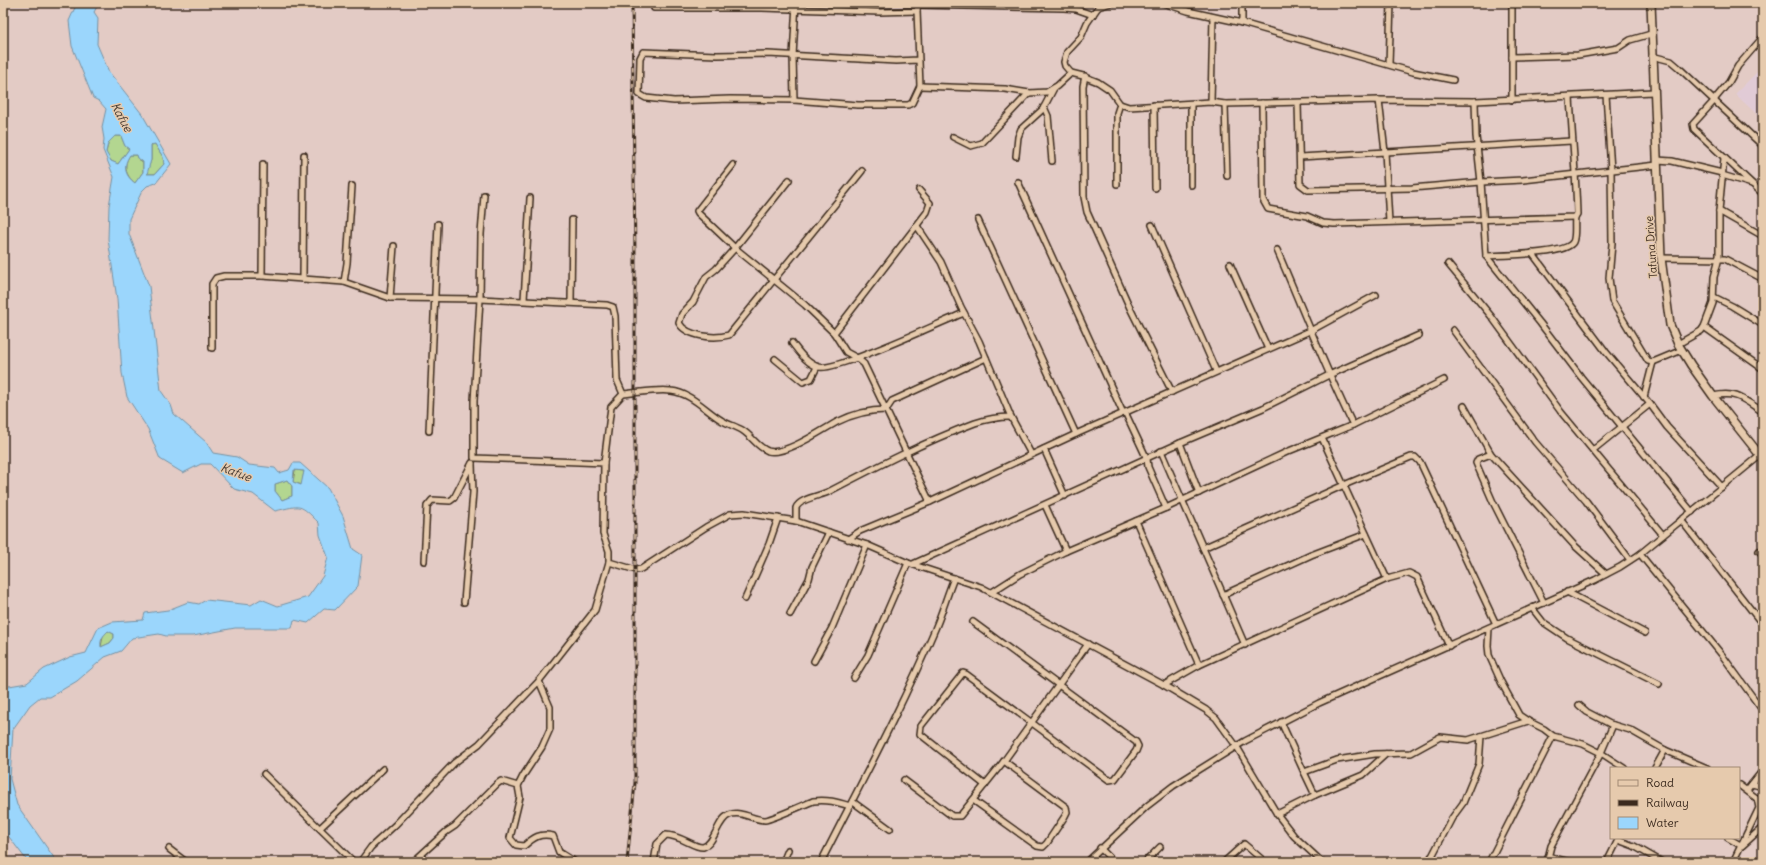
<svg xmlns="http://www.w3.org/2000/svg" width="1766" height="865" viewBox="0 0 1766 865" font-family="Delius,sans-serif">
	<rect width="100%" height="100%" fill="#e3cbc5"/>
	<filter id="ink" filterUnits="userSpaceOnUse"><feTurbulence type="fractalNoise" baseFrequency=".025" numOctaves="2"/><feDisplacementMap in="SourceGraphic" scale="8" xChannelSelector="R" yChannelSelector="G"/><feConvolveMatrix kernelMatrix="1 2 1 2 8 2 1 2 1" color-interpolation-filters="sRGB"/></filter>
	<g filter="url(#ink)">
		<path fill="#e1cbd6" d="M1763,66V120L1735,94Z"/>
		<g fill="#b3d690" stroke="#778057">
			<path d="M115,136H121L125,146L129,149L118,164L111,161L106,153L108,143Z"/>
			<path d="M155,144L163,157L164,164L155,174H146L151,160V145Z"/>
			<path d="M130,155H137L138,159L143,162V172L135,183C125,175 123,165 130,155Z"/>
			<path d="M295,470L304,471L302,485L293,482Z"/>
			<path d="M287,480L292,486V496L282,500L275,491V484Z"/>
			<path d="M108,631L114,634V638L110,643L101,647L103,636Z"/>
		</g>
		<path fill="#9bd6fc" stroke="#7591a3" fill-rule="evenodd" d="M77,3H99L94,12L98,18L97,44L109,72L142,114L171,164L156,183L147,186L142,191L129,219V234L149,286L161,391L171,405L174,414L206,442L213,453L237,457L249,465L275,468L279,473L289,470L293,463H300L328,488L343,516L353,549L362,555L358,586L335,610L324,609L308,623L294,620L292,628H235L193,636H166L159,634L132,638L121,651L105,657L77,681L50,697H40L30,705L13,729L10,779L17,805L57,862H28L3,829V687L27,683L44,669L70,657L86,653L98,628L112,622L143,620L145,613L168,610L188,602L199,604L206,600L251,605L261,599L278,606L308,597L323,576L328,557L320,535L319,523C299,503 302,505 275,511L253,494L234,489L210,464H201L183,473L160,459L148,429L127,397L122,373L117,299L108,239L109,206L114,177L103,150L104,139L102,127L106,109L99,101L93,98L72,46L69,21ZM115,136H121L125,146L129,149L118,164L111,161L106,152L108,143ZM155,144L163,157L164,164L155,174H147L151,160V145ZM130,155H137L138,158L143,162V172L135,183C124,175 123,165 130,155ZM294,470L304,471L301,485L293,482ZM287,480L292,486V496L282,500L275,491V484ZM108,631L114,634V638L110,643L101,647C100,639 103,636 108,631Z"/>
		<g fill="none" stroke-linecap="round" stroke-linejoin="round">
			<defs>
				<g id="minor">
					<path d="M1101,3L1087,23L1081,37L1067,52L1064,62L1065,66L1071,73L1083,76L1098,82L1110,90L1120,104L1129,107L1211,102L1225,104L1379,100L1475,101L1653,92"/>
					<path d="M1163,3L1188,11L1242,23L1413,72L1453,80"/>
					<path d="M1242,3V23"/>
					<path d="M1512,3V100"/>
					<path d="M918,5L1064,8L1076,9L1093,15"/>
					<path d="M1098,7L1111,3"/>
					<path d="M654,8H762L879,12L917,11L918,3"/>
					<path d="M917,11L920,86L912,103L908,105H858L794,100L730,99L674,101L646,98L639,94L640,58L643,52L717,55L768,54L896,61L918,60"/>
					<path d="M1652,56L1671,61L1678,67L1763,146"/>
					<path d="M1512,57L1578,55L1618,48L1630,40L1651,34"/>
					<path d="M1389,64L1391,3"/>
					<path d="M1085,76L1083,86L1084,197L1087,212L1130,308L1172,392"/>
					<path d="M920,86L1005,89L1029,93L1047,92L1057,86L1071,73"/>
					<path d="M1606,95L1611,170L1612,244L1609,278L1612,301L1648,361L1653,362L1682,350"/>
					<path d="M794,100L793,56L796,3"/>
					<path d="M1379,100L1385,152L1389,222"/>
					<path d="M1714,100L1729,82L1738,66L1763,37"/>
					<path d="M1715,100L1693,124L1694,129L1763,194"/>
					<path d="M1475,101L1476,136L1481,182L1486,256L1540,323L1581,377L1692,512"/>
					<path d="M1211,102L1213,17"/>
					<path d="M1262,103L1263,200L1268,209L1307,216L1323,223L1334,224L1575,217L1577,214C1576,175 1572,136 1570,97"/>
					<path d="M1298,103L1300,184L1308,190L1412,188L1481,182L1523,180L1657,165"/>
					<path d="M1191,104V185"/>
					<path d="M1225,104L1227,176"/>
					<path d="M1154,105L1155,188"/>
					<path d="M1044,107L1048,116L1052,161"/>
					<path d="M953,137L971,146L982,143L1029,93"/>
					<path d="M1016,156L1018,137L1021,129L1043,109L1054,88"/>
					<path d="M1300,157L1572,141"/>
					<path d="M1657,160L1672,161L1722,173"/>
					<path d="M733,165L697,211L698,213L735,248L716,269L706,277L693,302L682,314L679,323C687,337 715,339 729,335L862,171"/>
					<path d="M1722,175L1752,184"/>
					<path d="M789,180L735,248L805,305L834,333L846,352L857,358L864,364L930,502"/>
					<path d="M1018,182L1123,413"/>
					<path d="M1117,184V113L1120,104"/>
					<path d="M484,195L481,234L480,299L607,305L613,307L615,316L617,380L623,394L611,407L604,463"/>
					<path d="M1719,211L1763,236"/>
					<path d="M978,220L1076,434"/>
					<path d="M1152,225L1216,371"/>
					<path d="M917,226L941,262L961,307L979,341L1011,417L1031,454"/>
					<path d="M1277,250C1302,308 1325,368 1353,425"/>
					<path d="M1532,253L1606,352L1650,404L1667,427L1722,487"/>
					<path d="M1486,256C1502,255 1566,255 1573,242C1576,236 1574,224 1575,217"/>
					<path d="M1661,258L1725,259L1763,279"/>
					<path d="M1230,264L1268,349"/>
					<path d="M1448,264L1491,316L1561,412L1663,535"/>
					<path d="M262,276L263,164"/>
					<path d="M303,279L304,155"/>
					<path d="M344,282L347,263L352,186"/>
					<path d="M1714,297L1732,306L1763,325"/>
					<path d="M390,298L394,246"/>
					<path d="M524,300L530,198"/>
					<path d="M571,302L572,220"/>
					<path d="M1704,327L1763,369"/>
					<path d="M1453,330L1535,442L1586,501L1630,560"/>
					<path d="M834,333L927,212L930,203L919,190"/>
					<path d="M792,343C799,352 807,364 819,367C835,372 941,322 964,313"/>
					<path d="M1678,344L1701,331L1704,327L1713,303L1714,277L1719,258V211L1724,158"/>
					<path d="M212,348V284L216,278L224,276H262L344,282L390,298L480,299L474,401V458L604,463L603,534L609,551V562L636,570L641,569L706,527L730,514L744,513L796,521L867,545L908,563L981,587L1164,685L1206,710L1216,718L1237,747L1277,814L1294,836L1322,862"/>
					<path d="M775,359L803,382L811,379L817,367"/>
					<path d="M623,394C639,393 656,389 671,391C691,393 705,410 721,420C727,424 735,426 742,430C752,436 757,447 768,451C785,456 822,430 837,422C853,414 868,410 886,410L892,401L986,358"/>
					<path d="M1713,396C1737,391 1743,399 1763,412"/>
					<path d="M1644,397L1653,362"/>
					<path d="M1464,406L1491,454L1574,545L1606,574"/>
					<path d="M1125,412L1147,459L1148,467L1166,508"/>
					<path d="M429,431L438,224"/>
					<path d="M1322,438L1387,579"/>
					<path d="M1180,443L1199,493"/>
					<path d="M1044,449L1065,496"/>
					<path d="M1593,450L1650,404"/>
					<path d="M1161,451L1245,645"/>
					<path d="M1491,454L1478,459L1476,463L1493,502L1544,603"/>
					<path d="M1045,505L1066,551"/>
					<path d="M1681,520L1763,625"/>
					<path d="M796,521V508C799,499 819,496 828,492C876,467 924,442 975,423C987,419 999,417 1011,417"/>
					<path d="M1136,521L1199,665"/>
					<path d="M848,539L860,531L930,502L1076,434L1312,330L1376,295"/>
					<path d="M1203,548L1344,485L1411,457H1415L1420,462L1496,624"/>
					<path d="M1759,551L1763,555"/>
					<path d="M1640,554L1722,655L1763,711"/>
					<path d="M424,561L427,506L432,500L450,501L454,498L472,463"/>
					<path d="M913,564L1180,443L1263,408L1329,375L1419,335"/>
					<path d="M992,592L1020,574L1066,551L1166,508L1289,451L1353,425L1444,380"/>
					<path d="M1567,592L1645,633"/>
					<path d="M1223,595L1311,555L1366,534"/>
					<path d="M745,599L769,544L778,518"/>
					<path d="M464,602L473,492L472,464"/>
					<path d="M1532,608L1543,622L1567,638L1659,684"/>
					<path d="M790,614L809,579L812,567L829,532"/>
					<path d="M973,622L1136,742L1138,746L1136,751L1115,779L1109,780L966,674L963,673L921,726L920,734L985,785"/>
					<path d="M1489,628L1488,646L1489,655L1501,682L1519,715L1528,721L1544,729L1553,736L1583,744L1601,753L1624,768"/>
					<path d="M814,661L832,628L867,545"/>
					<path d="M854,678L868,655L908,563"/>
					<path d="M539,681L550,707V729L542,747L523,776L518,786L520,797L510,838L516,845L524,846C534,837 540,833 553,836L559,852L575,862"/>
					<path d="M1164,685L1199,665L1387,579L1409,573L1417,577L1449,646"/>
					<path d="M1579,705L1587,712L1610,724L1630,730L1665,750L1707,768"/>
					<path d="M1281,722L1304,772L1337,760L1375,754L1411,753L1440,737L1468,740L1481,736"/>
					<path d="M1655,768L1665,750"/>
					<path d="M1304,772L1315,795L1363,775L1386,754"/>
					<path d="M264,774L354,862"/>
					<path d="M904,780L952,816H960L1004,761L1088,644"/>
					<path d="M1752,784L1763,787"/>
					<path d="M1739,785L1763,803"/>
					<path d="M1747,790L1763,770"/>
					<path d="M973,800L1037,846L1043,847L1047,843L1065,816L1067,812L1066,807L1004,761"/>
					<path d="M853,802L890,829"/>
					<path d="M1277,814L1315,795"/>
					<path d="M320,828L383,769"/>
					<path d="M1728,838L1742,846L1763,827"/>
					<path d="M1618,840L1634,846L1662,862"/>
					<path d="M1100,848L1114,862"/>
					<path d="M169,849L186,862"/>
					<path d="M1431,857L1440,862"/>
					<path d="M1548,858L1551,846L1601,753L1613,725"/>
					<path d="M360,862L371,847L395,825L454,763L479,744L539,681L595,610L609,562"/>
					<path d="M413,862L446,832L455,826L497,784L501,781L518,786"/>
					<path d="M654,862L657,844L666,835C680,835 694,848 703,847C715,844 717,820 729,815C742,810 752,820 765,820C770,820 806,804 813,801C827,799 837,802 850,806"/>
					<path d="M783,862L788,850"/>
					<path d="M821,862C860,785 901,709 935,629C942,613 947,595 954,578"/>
					<path d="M1087,862L1147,806L1173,786L1245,741L1319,703L1595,580L1620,567L1640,554L1762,454"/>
					<path d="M1145,862L1160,847"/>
					<path d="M1224,862L1244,844L1265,862"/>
					<path d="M1429,862L1452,818L1463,803L1479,764L1481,736L1528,721"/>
					<path d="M1489,862L1553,736"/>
					<path d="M1546,862L1551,857L1570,862"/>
					<path d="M1607,862L1619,838"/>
					<path d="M1733,862L1759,808L1757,798"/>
				</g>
				<path id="secondary" d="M1651,3L1661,258L1670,325L1678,344L1691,365L1713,396L1763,459"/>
			</defs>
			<use href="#minor" stroke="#3b2a1e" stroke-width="8"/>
			<use href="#secondary" stroke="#3b2a1e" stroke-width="10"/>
			<use href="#minor" stroke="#e6caad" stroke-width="5"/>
			<use href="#secondary" stroke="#e6caad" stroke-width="7"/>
			<defs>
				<path id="rail" d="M627,862L635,783V256L632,3"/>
			</defs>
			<use href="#rail" stroke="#3b2a1e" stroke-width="3"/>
			<use href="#rail" stroke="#e6caad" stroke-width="1.5" stroke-dasharray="4.5" stroke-linecap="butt"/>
		</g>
	</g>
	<g text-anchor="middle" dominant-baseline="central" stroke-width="3" stroke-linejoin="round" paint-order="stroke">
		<g font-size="11" fill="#3b2a1e" stroke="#e6caad">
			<text transform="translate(1651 247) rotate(-94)">Tafuna Drive</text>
		</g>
		<g font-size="12" font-style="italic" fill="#453b34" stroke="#e6caad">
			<text transform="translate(122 117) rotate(62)">Kafue</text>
			<text transform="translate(236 472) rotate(20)">Kafue</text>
		</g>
	</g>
	<rect width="1766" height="865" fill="none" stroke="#e6caad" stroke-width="16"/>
	<rect x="8" y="8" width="1750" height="849" fill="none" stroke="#3b2a1e" stroke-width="1.5" filter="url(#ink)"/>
	<rect x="1610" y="767" width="130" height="72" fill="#e6caad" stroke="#a28a74"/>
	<rect x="1618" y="780" width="20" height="6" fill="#e6caad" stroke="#a28a74"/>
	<text x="1646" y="787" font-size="12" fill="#3b2a1e">Road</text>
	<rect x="1618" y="800" width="20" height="6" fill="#3b2a1e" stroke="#a28a74"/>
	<text x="1646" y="807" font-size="12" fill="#3b2a1e">Railway</text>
	<rect x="1618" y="817" width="20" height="12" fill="#9bd6fc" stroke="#a28a74"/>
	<text x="1646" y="827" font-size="12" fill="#3b2a1e">Water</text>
</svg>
